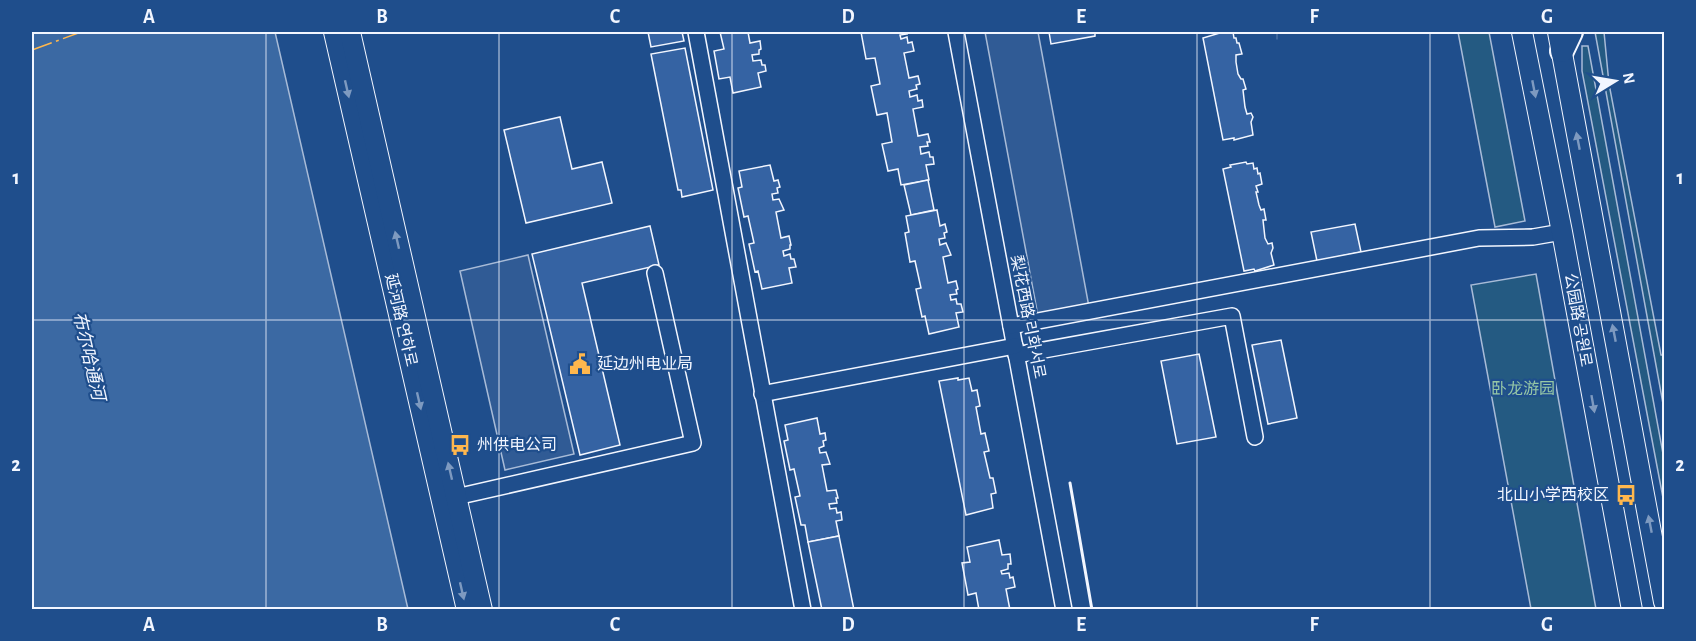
<svg xmlns="http://www.w3.org/2000/svg" width="1696" height="641" viewBox="0 0 1696 641" font-family="'Alegreya Sans','Noto Sans SC','Noto Sans KR',sans-serif">
	<rect width="100%" height="100%" fill="#1f4e8c"/>
	<g fill="#245a82" stroke="#a8bbd7" stroke-width="1.5">
		<path d="M1458,32H1489L1525,221L1495,227Z"/>
		<path d="M1595,32H1604L1609,84L1661,355H1664V409Z"/>
		<path d="M1582,46H1588L1664,459V503L1582,71Z"/>
		<path d="M1536,274L1596,609H1531L1471,285Z"/>
	</g>
	<g fill="#305b95" stroke="#a8bbd7" stroke-width="1.5">
		<path d="M985,32H1038L1089,307L1038,316Z"/>
		<path d="M528,255L574,454L505,470L460,271Z"/>
	</g>
	<path fill="#3b69a3" stroke="#a8bbd7" stroke-width="1.5" d="M32,32H275L408,609H32Z"/>
	<g fill="#3563a3" stroke="#f2f6ff" stroke-width="1.5">
		<path d="M648,32H682L684,41L651,47Z"/>
		<path d="M720,32H748L750,43L760,41L761,49L759,50V54L752,55L753,61L761,60L762,65H765L766,71L758,73L761,87L733,93L730,77L719,79L714,51L724,49Z"/>
		<path d="M861,32H906L907,34L900,35L901,39L907,37L908,43L912,42L914,51L904,53L909,78L918,76L920,84L916,85L917,89L909,91L910,97L917,95L918,101L922,100L923,107L913,109L918,136L928,134L930,142H927L928,146L920,147L921,154L929,152L930,157H933L934,164L926,165L929,180L901,185L898,169L888,171L882,144L892,142L887,113L877,115L871,86L880,84L875,58L866,59Z"/>
		<path d="M1049,32H1095V36L1051,44Z"/>
		<path d="M1223,32L1226,33L1233,32L1234,38H1236L1237,43H1239L1242,54L1236,55V62L1238,74L1241,79H1243L1246,89L1243,90L1245,107L1247,114L1251,113L1253,117L1251,122L1253,135L1234,140V138L1223,140L1203,38Z"/>
		<path d="M685,48L713,190L682,197L681,190H678L651,54Z"/>
		<path d="M560,117L572,169L602,162L612,203L526,223L504,130Z"/>
		<path d="M1246,162L1247,164L1253,163L1254,169L1257,168L1258,174L1260,173L1262,184L1256,186L1258,192H1256L1259,205L1261,210L1264,209L1266,220H1263L1265,238L1268,244L1272,243L1273,248L1271,253L1274,265L1255,271L1254,269L1244,271L1223,169L1231,167L1230,165Z"/>
		<path d="M770,165L774,181L778,180L780,187L777,188L778,193L772,194L773,200L779,199L784,210L776,212L781,238L789,236L791,245H790V249L783,251L784,256L790,254L791,259H794L796,267L789,268L792,283L762,289L758,271L755,272L749,244L754,243L748,216L744,217L738,188L742,187L739,171Z"/>
		<path d="M928,180L934,210L911,215L904,185Z"/>
		<path d="M937,210L940,226L945,224L947,232L944,233L945,238L939,239L940,245L946,243L951,255L943,257L948,283L956,281L958,289L956,290L957,294L950,295L951,300L956,299L957,304H961L963,312L956,313L959,327L929,334L925,316L922,317L916,289L921,288L915,261L910,262L905,233L909,232L906,216Z"/>
		<path d="M1355,224L1361,252L1317,261L1311,232Z"/>
		<path d="M650,226L659,265L582,283L620,445L580,455L532,254Z"/>
		<path d="M1281,340L1297,418L1268,424L1252,345Z"/>
		<path d="M1199,354L1216,437L1177,444L1161,361Z"/>
		<path d="M958,378V380L969,378L972,391L977,390L980,406L976,407L981,434L985,433L989,451L984,452L990,478H993L996,493L991,494L993,508L966,515L939,381Z"/>
		<path d="M817,418L820,434L825,433L826,440L823,441L824,446L819,448L820,453L826,452L830,464L822,465L827,491L836,490L838,498H836L837,503L829,504L830,509L836,508L837,513L841,512L842,520L836,521L839,536L808,542L805,525H801L795,497L800,496L794,469L790,470L784,441L788,440L785,425Z"/>
		<path d="M839,536L854,610H822L808,542Z"/>
		<path d="M999,540L1002,555L1010,554L1011,564H1008V569L1001,571L1002,574L1009,573L1010,578L1013,577L1015,587L1006,589L1010,610H979L976,593L968,595L962,563L970,562L967,547Z"/>
	</g>
	<g fill="none" stroke-linecap="round" stroke-linejoin="round">
		<path stroke="#3f679d" stroke-width="15" stroke-dasharray="15 8" stroke-linecap="butt" d="M1276,32H1278"/>
		<defs>
			<g id="minor">
				<path d="M696,32L803,610"/>
				<path d="M956,32L1064,610"/>
				<path d="M1011,326L1479,238L1533,237L1562,232"/>
				<path d="M1016,355L1232,316L1255,437"/>
				<path d="M762,394L1015,346"/>
				<path d="M456,497L693,443L655,273"/>
			</g>
			<g id="major">
				<path d="M334,32L467,610"/>
				<path d="M350,32L482,610"/>
				<path d="M1522,32L1562,232L1632,610"/>
				<path d="M1558,32L1664,602"/>
			</g>
			<path id="highway" d="M1562,51L1571,32"/>
		</defs>
		<use href="#minor" stroke="#f2f6ff" stroke-width="18"/>
		<use href="#major" stroke="#f2f6ff" stroke-width="22"/>
		<use href="#highway" stroke="#f2f6ff" stroke-width="26"/>
		<use href="#minor" stroke="#1f4e8c" stroke-width="15"/>
		<use href="#major" stroke="#1f4e8c" stroke-width="20"/>
		<use href="#highway" stroke="#1f4e8c" stroke-width="22"/>
		<path stroke="#f2f6ff" stroke-width="3" d="M1070,483L1092,610"/>
		<path stroke="#ffb74d" stroke-width="1.5" stroke-dasharray="21 4.5 3 4.5" stroke-linecap="butt" d="M32,50L81,32"/>
	</g>
	<defs><path id="oneway-solid" d="M-6-.8H1V-3.2L6.5 0L1 3.2V.8H-6Z" transform="scale(1.5)"/></defs>
	<g fill="#7e9ac0">
		<use href="#oneway-solid" transform="translate(347 89) rotate(77)"/>
		<use href="#oneway-solid" transform="translate(1534 89) rotate(79)"/>
		<use href="#oneway-solid" transform="translate(1578 141) rotate(-101)"/>
		<use href="#oneway-solid" transform="translate(397 240) rotate(-103)"/>
		<use href="#oneway-solid" transform="translate(1614 333) rotate(-101)"/>
		<use href="#oneway-solid" transform="translate(419 401) rotate(77)"/>
		<use href="#oneway-solid" transform="translate(1593 404) rotate(80)"/>
		<use href="#oneway-solid" transform="translate(450 471) rotate(-103)"/>
		<use href="#oneway-solid" transform="translate(1650 524) rotate(-101)"/>
		<use href="#oneway-solid" transform="translate(462 591) rotate(77)"/>
	</g>
	<path fill="none" stroke="#f2f6ff" stroke-width="1.5" stroke-opacity="0.55" d="M266,32V610M499,32V610M732,32V610M964,32V610M1197,32V610M1430,32V610M32,320H1664"/>
	<defs>
		<symbol id="civic-bare" viewBox="-9 -9 18 18"><path d="M-.6-6.5H3V-4.5H.6V-3L4-1V1h2V6H-6V1h2V-1L-.6-3ZM-1.2 2.5V6h2.4V2.5Z" fill="#ffb74d" stroke="#1f4e8c" stroke-width="2.5" paint-order="stroke"/></symbol>
		<symbol id="bus-bare" viewBox="-9 -9 18 18"><path d="M-5-6H5V4H4V6H2V4H-2V6H-4V4H-5ZM-3.5-4V0h7V-4ZM-3.5 1.2v1.5H-2V1.2ZM2 1.2v1.5H3.5V1.2Z" fill="#ffb74d" stroke="#1f4e8c" stroke-width="2.5" paint-order="stroke"/></symbol>
	</defs>
	<g fill-rule="evenodd">
		<use href="#civic-bare" x="565" y="349" width="30" height="30"/>
		<use href="#bus-bare" x="445" y="430" width="30" height="30"/>
		<use href="#bus-bare" x="1611" y="480" width="30" height="30"/>
	</g>
	<g text-anchor="middle" dominant-baseline="central" stroke-width="4.5" stroke-linejoin="round" paint-order="stroke">
		<g font-size="16" fill="#f2f6ff" stroke="#1f4e8c">
			<text transform="translate(1028 317) rotate(79)">梨花西路 리화서로</text>
			<text transform="translate(401 320) rotate(77)">延河路 연하로</text>
			<text transform="translate(1578 320) rotate(80)">公园路 공원로</text>
		</g>
		<g font-size="16" fill="#f2f6ff" stroke="#1f4e8c" text-anchor="start">
			<text x="597" y="364">延边州电业局</text>
			<text x="477" y="445">州供电公司</text>
			<text x="1609" y="495" text-anchor="end">北山小学西校区</text>
		</g>
		<g font-size="16" fill="#97c8a6" stroke="#1f4e8c">
			<text x="1523" y="389">卧龙游园</text>
		</g>
		<g font-size="18" font-style="italic" fill="#f2f6ff" stroke="#1f4e8c">
			<text transform="translate(88 356) rotate(77)">布尔哈通河</text>
		</g>
	</g>
	<rect width="1696" height="641" fill="none" stroke="#1f4e8c" stroke-width="66"/>
	<g transform="translate(1615 81) rotate(79)" stroke="#1f4e8c" stroke-width="4.5" paint-order="stroke">
	<path d="M0-4.5L10 22L0 15L-10 22Z" fill="#f2f6ff"/>
	<text y="-9" font-size="16" font-weight="bold" text-anchor="middle" fill="#f2f6ff">N</text>
	</g>
	<rect x="33" y="33" width="1630" height="575" fill="none" stroke="#f2f6ff" stroke-width="2"/>
	<g font-size="20" text-anchor="middle" font-weight="bold" fill="#f2f6ff">
		<text x="149" y="23">A</text>
		<text x="382" y="23">B</text>
		<text x="615" y="23">C</text>
		<text x="848" y="23">D</text>
		<text x="1081" y="23">E</text>
		<text x="1314" y="23">F</text>
		<text x="1547" y="23">G</text>
		<text x="16" y="184">1</text>
		<text x="1680" y="184">1</text>
		<text x="16" y="471">2</text>
		<text x="1680" y="471">2</text>
		<text x="149" y="631">A</text>
		<text x="382" y="631">B</text>
		<text x="615" y="631">C</text>
		<text x="848" y="631">D</text>
		<text x="1081" y="631">E</text>
		<text x="1314" y="631">F</text>
		<text x="1547" y="631">G</text>
	</g>
</svg>
